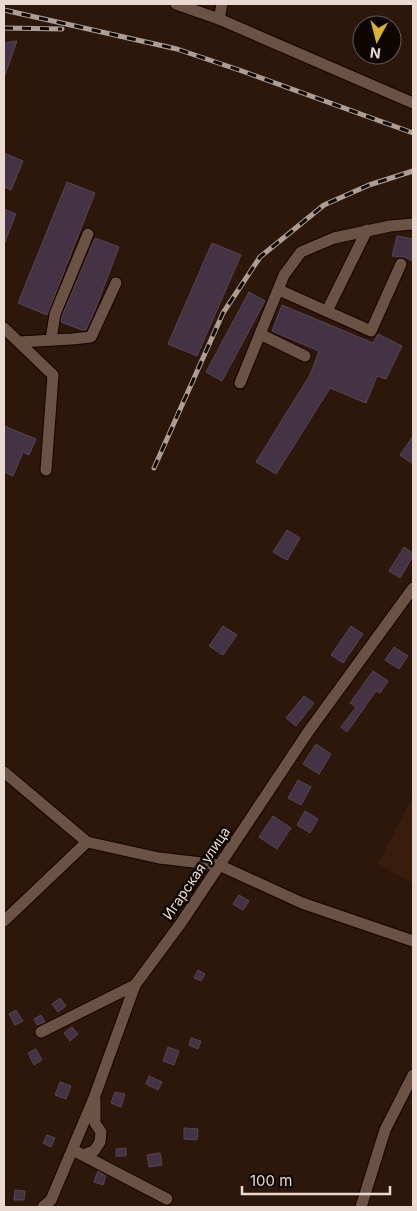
<svg xmlns="http://www.w3.org/2000/svg" width="417" height="1211" viewBox="0 0 417 1211" font-family="Inter,sans-serif">
	<rect width="100%" height="100%" fill="#2d170b"/>
	<path fill="#381d0d" d="M413,796V883L378,864Z"/>
	<g fill="#443245" stroke="#574458">
		<path d="M17,41L5,75H4V43Z"/>
		<path d="M4,153L23,161L11,190L4,187Z"/>
		<path d="M67,182L95,193L47,315L18,303Z"/>
		<path d="M4,209L16,214L4,244Z"/>
		<path d="M397,236L413,239V261L404,257L392,256Z"/>
		<path d="M95,238L119,247L95,310L86,330H82L61,322L62,316Z"/>
		<path d="M212,243L241,255L197,356L168,344Z"/>
		<path d="M249,292L265,301L222,381L206,372Z"/>
		<path d="M282,305L373,343L378,334L402,346L386,379L377,376L366,403L330,388L276,474L256,462L310,375L319,351L272,331Z"/>
		<path d="M4,426L36,439L29,455L23,452L13,476L4,472Z"/>
		<path d="M413,436V464L400,455Z"/>
		<path d="M287,530L300,538L287,560L273,552Z"/>
		<path d="M404,547L413,553V556L400,578L389,571Z"/>
		<path d="M223,626L237,635L223,655L209,646Z"/>
		<path d="M351,626L363,634L343,663L331,655Z"/>
		<path d="M394,647L408,656L399,669L385,660Z"/>
		<path d="M373,671L388,681L380,693L376,691L347,732L341,727L356,707L350,703Z"/>
		<path d="M304,696L314,703L296,726L286,718Z"/>
		<path d="M316,744L331,754L319,774L303,764Z"/>
		<path d="M298,780L311,787L301,805L288,798Z"/>
		<path d="M305,811L318,819L310,833L297,825Z"/>
		<path d="M273,816L291,828L277,849L259,837Z"/>
		<path d="M239,895L249,901L243,910L233,904Z"/>
		<path d="M198,970L205,974L201,981L194,978Z"/>
		<path d="M60,998L66,1006L58,1012L52,1004Z"/>
		<path d="M16,1010L23,1021L15,1025L9,1014Z"/>
		<path d="M41,1015L45,1022L37,1025L34,1019Z"/>
		<path d="M72,1027L78,1034L70,1041L64,1033Z"/>
		<path d="M191,1038L201,1041L198,1049L189,1045Z"/>
		<path d="M168,1047L179,1051L174,1065L163,1061Z"/>
		<path d="M36,1049L42,1060L34,1065L28,1053Z"/>
		<path d="M149,1076L162,1082L158,1090L146,1084Z"/>
		<path d="M60,1082L71,1086L66,1099L55,1095Z"/>
		<path d="M115,1092L125,1094L121,1107L111,1103Z"/>
		<path d="M184,1128L198,1129L197,1140L184,1139Z"/>
		<path d="M47,1135L55,1138L51,1147L43,1143Z"/>
		<path d="M126,1148V1156H116V1149Z"/>
		<path d="M160,1153L162,1165L149,1167L147,1155Z"/>
		<path d="M98,1171L106,1176L103,1185L94,1182Z"/>
		<path d="M15,1190L25,1191L24,1200H14Z"/>
	</g>
	<g fill="none" stroke-linecap="round" stroke-linejoin="round">
		<defs>
			<g id="minor">
				<path d="M176,4L219,19L413,103"/>
				<path d="M219,19L222,4"/>
				<path d="M279,290L371,331L401,264"/>
				<path d="M327,311L367,230"/>
				<path d="M4,328L53,375L46,470"/>
				<path d="M260,334L305,356"/>
				<path d="M51,340L55,314L88,234"/>
				<path d="M19,342L72,339L91,337L116,283"/>
				<path d="M240,383L284,275L301,252L334,238L390,226L413,224"/>
				<path d="M4,772L87,842L159,858L219,865L302,903L413,941"/>
				<path d="M4,921L87,842"/>
				<path d="M41,1032L135,985"/>
				<path d="M73,1150L167,1199"/>
				<path d="M83,1155L94,1151L100,1142L101,1132L95,1123V1100"/>
				<path d="M43,1207L51,1200L94,1098L135,985L181,923L308,732L413,588"/>
				<path d="M361,1207L385,1130L413,1075"/>
			</g>
		</defs>
		<use href="#minor" stroke="#140300" stroke-width="13"/>
		<use href="#minor" stroke="#6c5245" stroke-width="11"/>
		<defs>
			<g id="rail">
				<path d="M4,10L177,49L242,71L413,133"/>
				<path d="M4,28L62,29"/>
				<path d="M154,468L223,313L260,257L324,205L369,185L413,171"/>
			</g>
		</defs>
		<use href="#rail" stroke="#af9d93" stroke-width="5"/>
		<use href="#rail" stroke="#0e0603" stroke-width="3" stroke-dasharray="9" stroke-linecap="butt"/>
	</g>
	<g text-anchor="middle" dominant-baseline="central" stroke-width="5" stroke-linejoin="round" paint-order="stroke">
		<g font-size="14" fill="#e9d9d1" stroke="#0e0603">
			<text transform="translate(196 873) rotate(-56)">Игарская улица</text>
		</g>
	</g>
	<rect width="417" height="1211" fill="none" stroke="#e9d9d1" stroke-width="10"/>
	<g transform="translate(377 40) rotate(187)"><circle r="24" fill="#0e0603" stroke="#665a55"/>
	<path d="M0-4L9 19L0 12L-9 19Z" fill="#d9b334"/>
	<text y="-8" font-size="14" font-weight="bold" text-anchor="middle" fill="#e9d9d1">N</text>
	</g>
	<path d="M242 1186v8h148v-8" fill="none" stroke="#e9d9d1" stroke-width="2.5"/>
	<text x="250" y="1186" font-size="15" fill="#e9d9d1" stroke="#0e0603" stroke-width="4" paint-order="stroke">100 m</text>
</svg>
